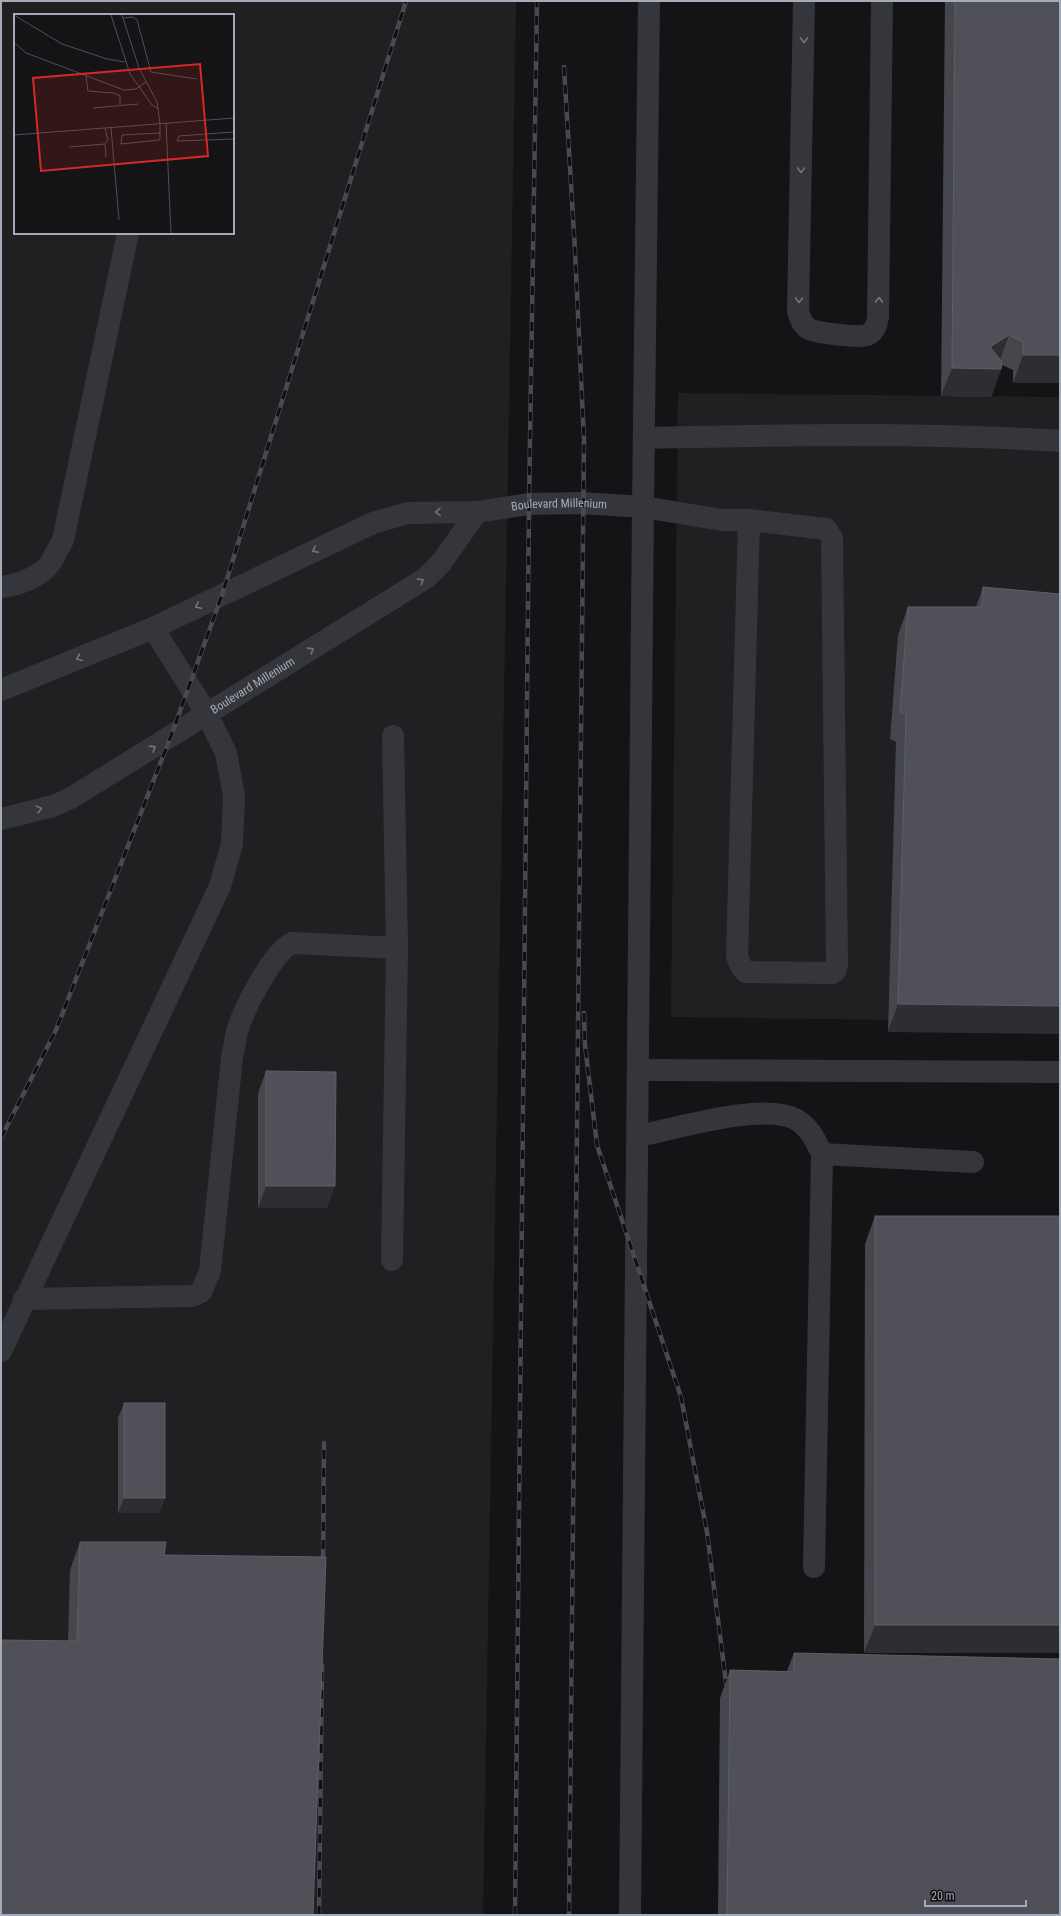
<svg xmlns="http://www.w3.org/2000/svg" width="1061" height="1916" viewBox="0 0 1061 1916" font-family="'Roboto Condensed',sans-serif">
	<rect width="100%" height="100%" fill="#141416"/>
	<g fill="#202023" fill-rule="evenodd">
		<path d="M1,1H516L483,1915H1ZM15,15H233V233H15Z"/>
		<path d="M678,393L1060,397V1022L671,1017Z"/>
	</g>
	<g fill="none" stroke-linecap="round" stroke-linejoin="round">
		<g stroke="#35363c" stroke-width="22">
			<path d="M804,1L798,311C800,318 802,325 809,329C817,333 859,338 867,335C875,332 877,324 878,317L882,1"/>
			<path d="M644,438C782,435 921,432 1060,441"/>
			<path d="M1,587C18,585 41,577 51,562C55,555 59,547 63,540L128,233"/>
			<path id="s1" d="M1,690L153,628L373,523L408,513L477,512L529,504L582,503L643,507L722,520H749L826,529L832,538L837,965L835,971L832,973L746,972L742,968L737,957L749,520"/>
			<path id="s2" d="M1,819L53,806L71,798L426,578L441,563L477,512"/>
			<path d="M638,1070L1060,1072"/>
			<path d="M638,1136C675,1129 765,1101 797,1120C810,1128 816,1141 822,1154L814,1567"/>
			<path d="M822,1154L973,1162"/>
			<path d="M392,1260L397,948L393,736"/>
			<path d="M24,1299L192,1296L201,1292L210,1271L232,1057C234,1049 235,1040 237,1032C243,1010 272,953 292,943L397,948"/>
			<path d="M1,1351L220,886L232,844L234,796L226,753L207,714L153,628"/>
			<path d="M630,1915L643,507L649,1"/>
		</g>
		<defs>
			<g id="rail">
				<path d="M564,67L575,251L584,440L569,1915"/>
				<path d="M584,1013L585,1045L597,1145L681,1397L707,1532L727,1691"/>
				<path d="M1,1138L56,1030L171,736L222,595L406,1"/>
				<path d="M323,1567L324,1443"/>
				<path d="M319,1915L322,1665"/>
				<path d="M515,1915L529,504L537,1"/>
			</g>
		</defs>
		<use href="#rail" stroke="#484a51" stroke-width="4.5"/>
		<use href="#rail" stroke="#0f0f11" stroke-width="3" stroke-dasharray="9" stroke-linecap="butt"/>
	</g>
	<g fill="#45474c">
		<path d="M945,1H1060V383H1013V370L1002,365L1001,369L991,397L941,396Z"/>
		<path d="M983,587L1060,594L888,1032L896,742L890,739L898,635L908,607H976Z"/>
		<path d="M266,1071L327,1208H258V1093Z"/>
		<path d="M875,1216H1060L864,1653L865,1244Z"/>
		<path d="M124,1403L165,1498L159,1513H118V1418Z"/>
		<path d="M80,1542L164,1555L313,1915L68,1641L70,1570Z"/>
		<path d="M794,1653L1060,1915H718L720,1698L730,1670L787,1671Z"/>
	</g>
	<g fill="#2d2e32">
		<path d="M1009,335L999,363L1001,369L991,397L941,396L952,368L990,347Z"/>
		<path d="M1023,355H1060V383H1013Z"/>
		<path d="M898,1004L1060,1006V1034L888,1032Z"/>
		<path d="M266,1186H335L327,1208H258Z"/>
		<path d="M124,1498H165L159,1513H118Z"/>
		<path d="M875,1625H1060V1653H864Z"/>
	</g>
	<g fill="#505158" stroke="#5d5f67">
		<path d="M955,1H1060V355H1023V342L1009,335L990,347L1002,362L1001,369L952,368Z"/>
		<path d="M983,587L1060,594V1006L898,1004L906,714L900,711L908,607H982Z"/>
		<path d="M266,1071L336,1072L335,1186H266Z"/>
		<rect x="875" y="1216" width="185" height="409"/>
		<rect x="124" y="1403" width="41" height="95"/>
		<path d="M80,1542H166L164,1555L326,1557L313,1915H1V1640L77,1641Z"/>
		<path d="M794,1653L1060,1659V1915H727L730,1670L794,1672Z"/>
	</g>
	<defs><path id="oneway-chevron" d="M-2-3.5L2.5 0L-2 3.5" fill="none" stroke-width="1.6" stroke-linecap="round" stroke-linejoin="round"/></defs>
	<g stroke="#737680">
		<use href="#oneway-chevron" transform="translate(804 40) rotate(91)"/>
		<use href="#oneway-chevron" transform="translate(801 170) rotate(91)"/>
		<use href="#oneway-chevron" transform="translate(799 300) rotate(91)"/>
		<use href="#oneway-chevron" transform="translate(879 300) rotate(-89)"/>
		<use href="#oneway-chevron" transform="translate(438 512) rotate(179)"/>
		<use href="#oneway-chevron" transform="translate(315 550) rotate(154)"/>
		<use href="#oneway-chevron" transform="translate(421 581) rotate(-32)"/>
		<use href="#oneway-chevron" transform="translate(198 606) rotate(155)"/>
		<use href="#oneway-chevron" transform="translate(311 650) rotate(-32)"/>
		<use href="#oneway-chevron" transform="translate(79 658) rotate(158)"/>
		<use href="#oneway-chevron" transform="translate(153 748) rotate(-32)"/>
		<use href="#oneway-chevron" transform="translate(39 809) rotate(-15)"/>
	</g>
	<g text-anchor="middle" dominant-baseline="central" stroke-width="4" stroke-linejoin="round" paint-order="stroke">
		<g font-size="12" fill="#a5abb8" stroke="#0f0f11">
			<text stroke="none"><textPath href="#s1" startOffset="596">Boulevard Millenium</textPath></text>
			<text stroke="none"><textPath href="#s2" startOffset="287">Boulevard Millenium</textPath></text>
		</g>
	</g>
	<g transform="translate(14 14)">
		<rect width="220" height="220" fill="#141416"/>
		<path fill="none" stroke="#4e5057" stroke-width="1" d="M0,1L48,30L93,45L111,48M97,1L116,60L138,91L145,95M108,1L125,54L143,88L146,110V125L145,126L107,130L108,121L146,119M109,4L119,3L123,6L137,58L183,65M0,28L12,39L110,76L122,75L132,68M72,62L74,77L100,79L106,82V92M79,94L124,90M152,109L157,219M97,114L105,206M220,118L165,122L163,127L220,125M0,121L220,104M91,130L92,143M55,133L91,130L94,126L91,114"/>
		<path fill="#d62828" fill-opacity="0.15" stroke="#d62828" stroke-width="2" d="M186,50L194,142L27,157L19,64Z"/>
		<rect width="220" height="220" fill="none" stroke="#a5abb8" stroke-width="2"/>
	</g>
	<rect width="1061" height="1916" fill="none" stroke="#a5abb8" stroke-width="4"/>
	<path d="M925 1900v6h101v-6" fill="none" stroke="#a5abb8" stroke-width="2"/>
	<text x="931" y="1900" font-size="12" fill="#a5abb8" stroke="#0f0f11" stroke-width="3" paint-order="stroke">20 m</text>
</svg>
